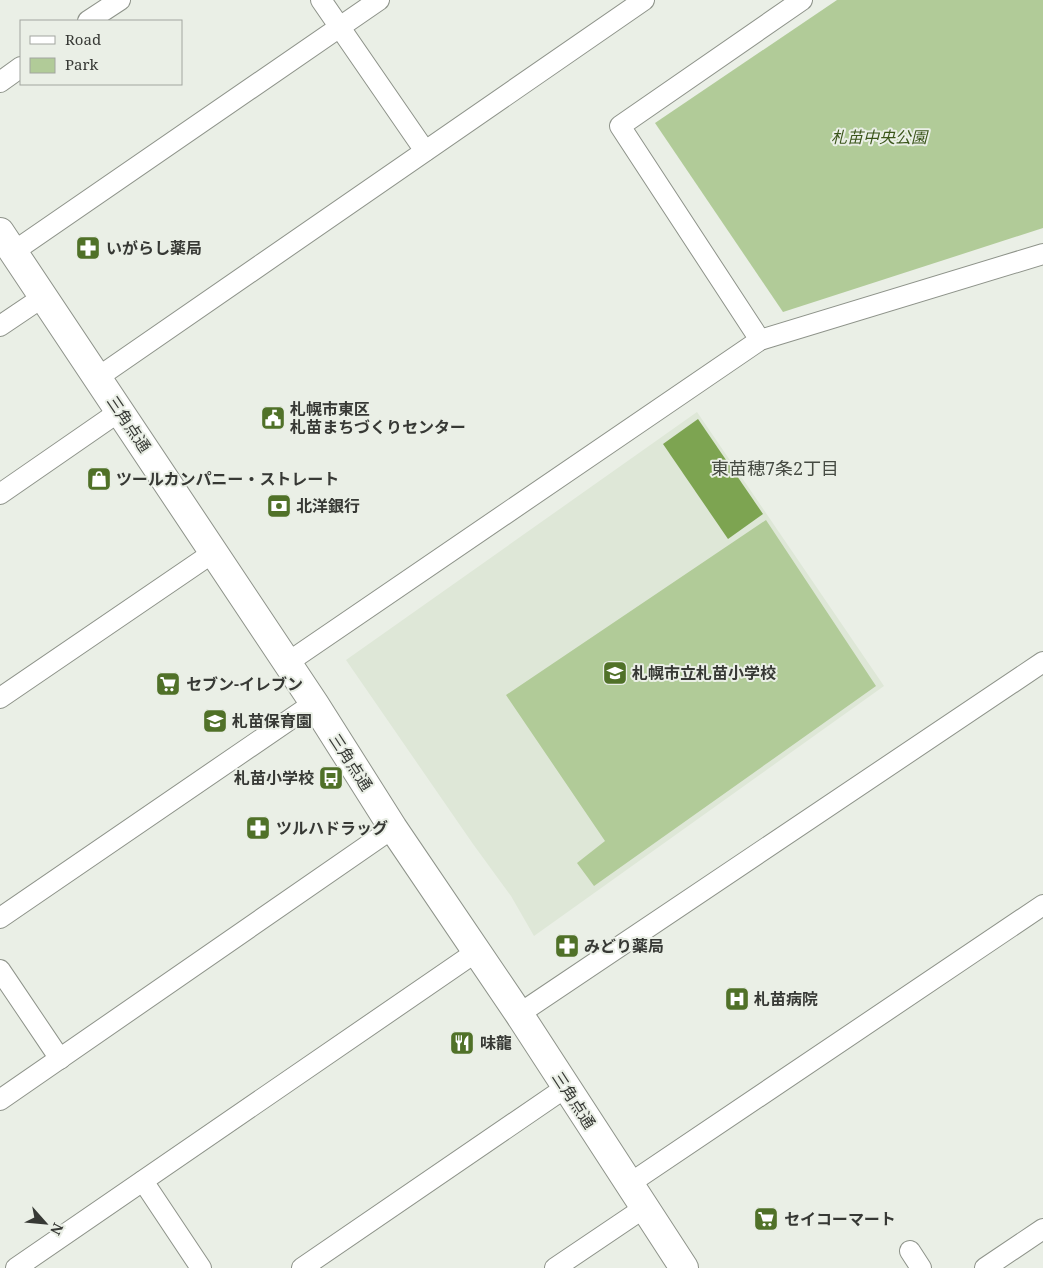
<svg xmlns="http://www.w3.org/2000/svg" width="1043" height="1268" viewBox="0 0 1043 1268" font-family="'Noto Serif','Noto Sans JP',serif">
	<rect width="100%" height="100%" fill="#eaefe6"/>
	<path fill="#dee7d7" d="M697,412L884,686L534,936L511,896L473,844L346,660Z"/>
	<g fill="#b1cb98">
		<path d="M837,0H1043V228L783,312L655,123Z"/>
		<path d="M766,520L876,686L594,886L577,863L605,841L506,695Z"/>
	</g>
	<path fill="#7da451" d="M698,419L763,514L728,539L663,444Z"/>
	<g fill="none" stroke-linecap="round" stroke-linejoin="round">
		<defs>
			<g id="street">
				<path d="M321,0L425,151"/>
				<path d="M88,21L120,0"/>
				<path d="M0,82L21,67"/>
				<path d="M13,252L379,0"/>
				<path d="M0,326L43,297"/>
				<path d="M760,340L620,126L802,0"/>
				<path d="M97,378L644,0"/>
				<path d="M0,494L120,411"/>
				<path d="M287,663L760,340L1043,254"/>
				<path d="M0,698L214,552"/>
				<path d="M0,918L314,703"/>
				<path d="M0,970L60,1059"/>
				<path d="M519,1014L1043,662"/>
				<path d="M0,1100L393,828"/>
				<path d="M143,1181L201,1268"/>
				<path d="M629,1184L1043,905"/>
				<path d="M910,1251L921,1268"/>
				<path d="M16,1268L476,952"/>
				<path d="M302,1268L565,1088"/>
				<path d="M555,1268L644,1208"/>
				<path d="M985,1268L1043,1229"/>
			</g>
			<path id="secondary" d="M0,232L314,703L393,828L519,1014L684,1268"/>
		</defs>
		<use href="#street" stroke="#8e938a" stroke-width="22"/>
		<use href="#secondary" stroke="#8e938a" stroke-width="30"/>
		<use href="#street" stroke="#fff" stroke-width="20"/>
		<use href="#secondary" stroke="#fff" stroke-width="28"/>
	</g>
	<defs>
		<symbol id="pharmacy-square" viewBox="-11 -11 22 22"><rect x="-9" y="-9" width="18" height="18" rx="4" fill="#507128" stroke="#eaefe6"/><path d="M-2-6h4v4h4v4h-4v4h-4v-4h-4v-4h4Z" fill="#fff"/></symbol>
		<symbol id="civic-square" viewBox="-11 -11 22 22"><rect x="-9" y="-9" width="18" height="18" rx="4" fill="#507128" stroke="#eaefe6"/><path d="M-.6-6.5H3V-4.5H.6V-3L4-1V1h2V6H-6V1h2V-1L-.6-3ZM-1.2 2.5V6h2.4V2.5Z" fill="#fff"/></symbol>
		<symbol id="shop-square" viewBox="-11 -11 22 22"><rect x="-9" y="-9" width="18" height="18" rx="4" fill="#507128" stroke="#eaefe6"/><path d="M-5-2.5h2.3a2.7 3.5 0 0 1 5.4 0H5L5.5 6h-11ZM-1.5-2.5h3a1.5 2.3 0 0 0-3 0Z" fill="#fff"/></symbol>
		<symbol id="bank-square" viewBox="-11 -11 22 22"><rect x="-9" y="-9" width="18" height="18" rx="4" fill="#507128" stroke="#eaefe6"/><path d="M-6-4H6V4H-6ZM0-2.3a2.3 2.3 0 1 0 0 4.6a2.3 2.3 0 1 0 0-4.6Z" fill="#fff"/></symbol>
		<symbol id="school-square" viewBox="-11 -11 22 22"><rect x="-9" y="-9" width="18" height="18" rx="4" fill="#507128" stroke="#eaefe6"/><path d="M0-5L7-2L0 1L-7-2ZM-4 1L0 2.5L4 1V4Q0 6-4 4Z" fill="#fff"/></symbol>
		<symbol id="supermarket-square" viewBox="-11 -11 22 22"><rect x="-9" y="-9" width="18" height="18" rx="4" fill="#507128" stroke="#eaefe6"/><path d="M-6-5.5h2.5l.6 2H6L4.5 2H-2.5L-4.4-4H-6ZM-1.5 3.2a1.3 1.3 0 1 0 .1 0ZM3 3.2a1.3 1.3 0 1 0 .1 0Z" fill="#fff"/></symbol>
		<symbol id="bus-square" viewBox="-11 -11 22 22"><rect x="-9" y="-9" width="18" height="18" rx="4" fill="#507128" stroke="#eaefe6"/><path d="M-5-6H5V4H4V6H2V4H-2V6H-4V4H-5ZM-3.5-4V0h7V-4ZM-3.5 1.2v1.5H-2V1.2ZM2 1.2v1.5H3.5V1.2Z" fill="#fff"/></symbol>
		<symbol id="hospital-square" viewBox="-11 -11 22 22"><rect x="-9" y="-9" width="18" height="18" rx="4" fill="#507128" stroke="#eaefe6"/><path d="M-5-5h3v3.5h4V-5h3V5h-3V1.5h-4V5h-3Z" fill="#fff"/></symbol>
		<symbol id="restaurant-square" viewBox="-11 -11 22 22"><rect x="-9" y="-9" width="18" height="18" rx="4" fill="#507128" stroke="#eaefe6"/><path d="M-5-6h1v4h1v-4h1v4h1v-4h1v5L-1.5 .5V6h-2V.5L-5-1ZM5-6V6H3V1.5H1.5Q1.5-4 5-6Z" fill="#fff"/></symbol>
	</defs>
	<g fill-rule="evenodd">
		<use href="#pharmacy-square" x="74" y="234" width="28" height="28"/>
		<use href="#civic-square" x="259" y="404" width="28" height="28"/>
		<use href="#shop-square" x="85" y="465" width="28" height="28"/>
		<use href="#bank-square" x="265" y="492" width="28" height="28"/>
		<use href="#school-square" x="601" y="659" width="28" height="28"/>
		<use href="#supermarket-square" x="154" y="670" width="28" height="28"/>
		<use href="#school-square" x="201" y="707" width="28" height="28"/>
		<use href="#bus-square" x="317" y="764" width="28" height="28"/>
		<use href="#pharmacy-square" x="244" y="814" width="28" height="28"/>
		<use href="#pharmacy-square" x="553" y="932" width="28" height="28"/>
		<use href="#hospital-square" x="723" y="985" width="28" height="28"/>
		<use href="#restaurant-square" x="448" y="1029" width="28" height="28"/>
		<use href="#supermarket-square" x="752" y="1205" width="28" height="28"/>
	</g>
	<g text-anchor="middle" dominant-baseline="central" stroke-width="4" stroke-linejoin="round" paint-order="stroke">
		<g font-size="16" font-style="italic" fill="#3b551b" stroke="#eaefe6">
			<text x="879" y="137">札苗中央公園</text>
		</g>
		<g font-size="16" font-weight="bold" fill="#373935" stroke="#eaefe6" text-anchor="start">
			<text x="106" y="248">いがらし薬局</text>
			<text x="290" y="409">札幌市東区<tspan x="290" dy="18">札苗まちづくりセンター</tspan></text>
			<text x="116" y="479">ツールカンパニー・ストレート</text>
			<text x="296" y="506">北洋銀行</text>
			<text x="632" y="673">札幌市立札苗小学校</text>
			<text x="186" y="684">セブン-イレブン</text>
			<text x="232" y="721">札苗保育園</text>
			<text x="314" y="778" text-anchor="end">札苗小学校</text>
			<text x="276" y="828">ツルハドラッグ</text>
			<text x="584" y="946">みどり薬局</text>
			<text x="754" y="999">札苗病院</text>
			<text x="480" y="1043">味龍</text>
			<text x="784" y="1219">セイコーマート</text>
		</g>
		<g font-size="16" fill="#373935" stroke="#eaefe6">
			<text transform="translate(129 424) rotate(56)">三角点通</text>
			<text transform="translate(351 762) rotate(57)">三角点通</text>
			<text transform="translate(574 1100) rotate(57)">三角点通</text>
		</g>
		<g font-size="18" fill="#454a42" stroke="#eaefe6">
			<text x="775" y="468">東苗穂7条2丁目</text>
		</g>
	</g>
	<rect x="20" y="20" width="162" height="65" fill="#eaefe6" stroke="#a2a69f"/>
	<rect x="30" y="36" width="25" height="8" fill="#ffffff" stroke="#a2a69f"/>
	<text x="65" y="45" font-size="15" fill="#373935">Road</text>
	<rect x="30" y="58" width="25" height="15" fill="#b1cb98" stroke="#a2a69f"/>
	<text x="65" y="70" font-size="15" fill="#373935">Park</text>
	<g transform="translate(45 1223) rotate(117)" stroke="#eaefe6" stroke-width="4" paint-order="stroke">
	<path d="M0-4L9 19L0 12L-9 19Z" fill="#373935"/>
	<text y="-8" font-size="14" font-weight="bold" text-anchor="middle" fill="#373935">N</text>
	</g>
</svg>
